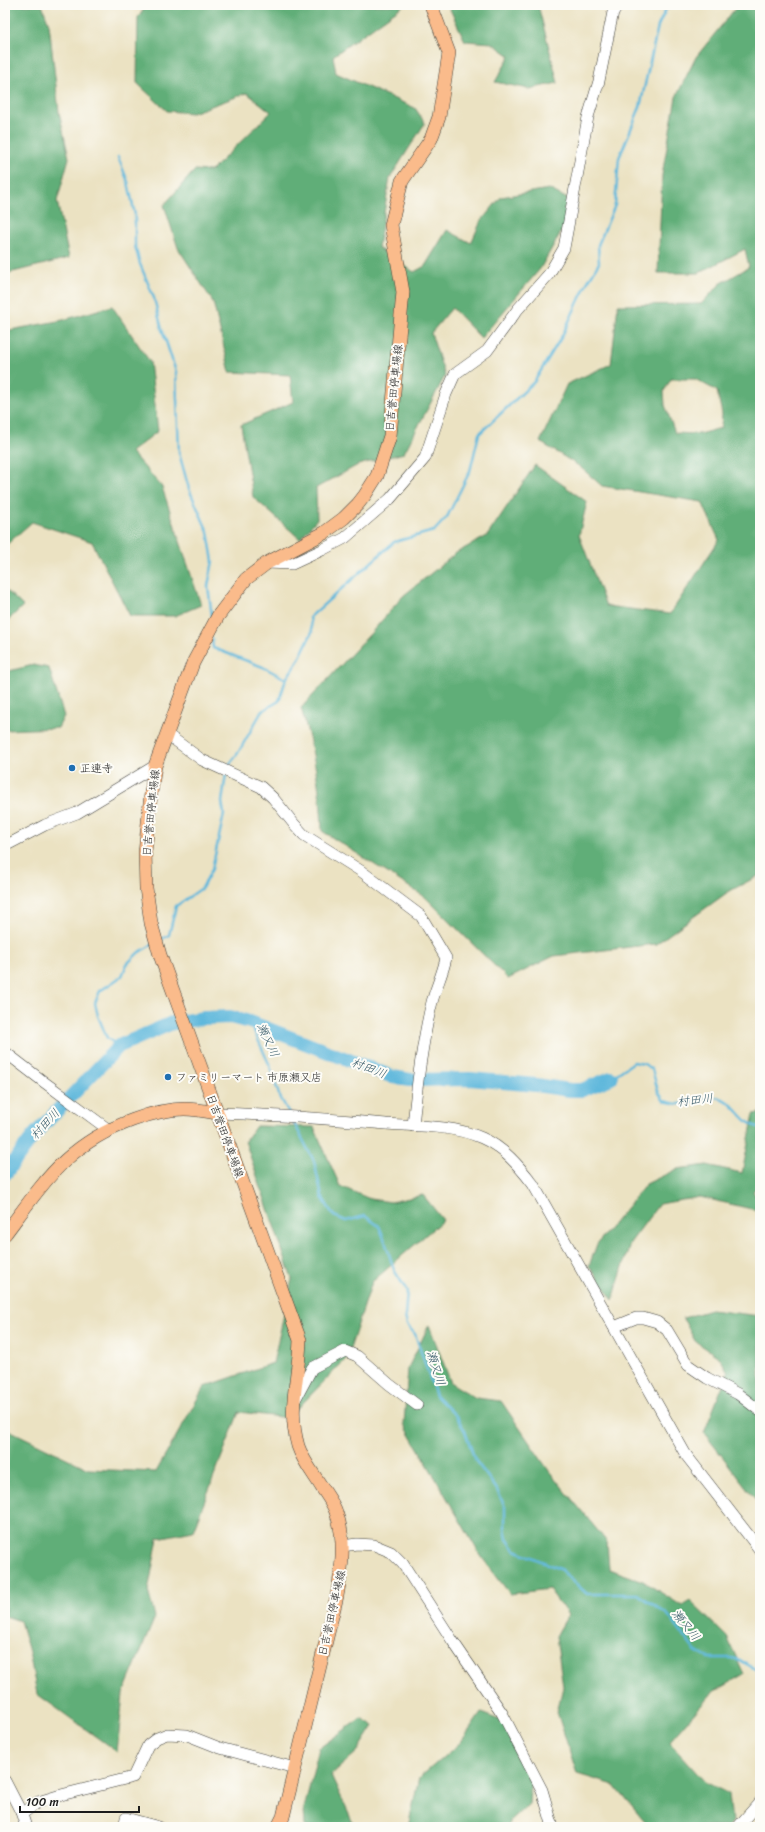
<svg xmlns="http://www.w3.org/2000/svg" width="765" height="1832" viewBox="0 0 765 1832" font-family="Sriracha,'Klee One',sans-serif">
	<rect width="100%" height="100%" fill="#fdfcf7"/>
	<filter id="ink" filterUnits="userSpaceOnUse"><feTurbulence type="fractalNoise" baseFrequency=".025" numOctaves="2"/><feDisplacementMap in="SourceGraphic" scale="8" xChannelSelector="R" yChannelSelector="G"/><feConvolveMatrix kernelMatrix="1 2 1 2 8 2 1 2 1" color-interpolation-filters="sRGB"/></filter>
	<filter id="wash" filterUnits="userSpaceOnUse"><feTurbulence type="fractalNoise" baseFrequency=".012" numOctaves="4" result="noise"/><feDisplacementMap in="SourceGraphic" scale="16" xChannelSelector="R" yChannelSelector="G"/><feGaussianBlur stdDeviation="0.9" result="paint"/><feColorMatrix in="noise" values="0 0 0 0 0 0 0 0 0 0 0 0 0 0 0 0 0 1.4 0 .05"/><feComposite in="paint" operator="in"/></filter>
	<g filter="url(#wash)">
		<rect width="100%" height="100%" fill="#ebe2c2"/>
		<g fill="#60ae78" stroke="#3e654a" fill-rule="evenodd">
			<path d="M5,5H42L49,24L59,112L69,158L57,201L69,258L5,274Z"/>
			<path d="M147,5H404L333,56L336,73L415,108L425,123L390,178L378,248L414,272L425,266L447,230L471,243L481,221L501,197L549,189L577,204L540,269L481,338L452,308L431,333L445,376L404,453L358,465L316,488L317,519L300,539L253,497L241,425L293,402L290,375L230,372L213,302L178,248L164,205L195,170L211,171L271,112L247,93L192,113L167,111L137,83L138,17Z"/>
			<path d="M448,5H538L558,83L529,89L495,82L510,56L492,43L465,41Z"/>
			<path d="M738,5H760V875L728,892L656,944L554,956L508,979L425,897L322,831C321,789 313,748 301,708L371,633L403,596L456,553L487,536L535,465L587,502L579,535L606,606L670,614L719,540L702,502L602,486L579,466L540,442L567,384L611,364L618,305L701,304L720,284L749,267L745,249L699,273H658L662,175L676,97L696,57ZM671,379H695L717,391L722,414L721,428L699,434L675,433L665,405L664,391Z"/>
			<path d="M112,306L150,362L158,431L131,452L162,487L201,605L175,616H130L92,542L32,522L5,546V331L63,320Z"/>
			<path d="M5,589L23,606L5,623Z"/>
			<path d="M33,665L49,668L64,716L58,728L5,730V672Z"/>
			<path d="M760,1113V1185L753,1191L760,1204V1211L700,1197L659,1204L630,1243L613,1300L589,1266L597,1244L646,1184L677,1169L707,1165L742,1173L754,1114Z"/>
			<path d="M256,1126L314,1127L340,1186L370,1199L391,1202L423,1195L443,1220L372,1282L347,1358L288,1418L239,1412L193,1531L158,1538L148,1591L155,1617L123,1694L117,1752L37,1694L29,1652L20,1621L5,1616V1428L89,1469L156,1472L204,1387L273,1363L292,1279L245,1141Z"/>
			<path d="M711,1310L760,1316V1505L704,1433L728,1372L720,1358L695,1341L683,1318Z"/>
			<path d="M429,1325L451,1383L476,1398L501,1401L549,1471L607,1542L609,1569L643,1581L682,1606L690,1601L727,1637L744,1674L713,1692L669,1742L705,1782L729,1794L732,1822L727,1827H649L614,1785L577,1774L557,1712L563,1687L556,1636L568,1615L549,1589L510,1594L480,1555L404,1424L408,1368Z"/>
			<path d="M481,1713L510,1724L531,1777L529,1804L510,1821L508,1827H408L419,1778L461,1742Z"/>
			<path d="M361,1718L374,1726L358,1751L331,1775L352,1821L351,1827H305L304,1809L319,1748Z"/>
		</g>
		<g fill="none" stroke-linecap="round" stroke-linejoin="round">
			<g stroke="#5fb8dc" stroke-width="2.5">
				<path d="M118,157L128,182L135,215V246L140,264L154,298L161,326L176,372L179,453L189,489L208,532L213,561L208,586L212,617"/>
				<path d="M212,638L213,648L263,667L286,679"/>
				<path d="M226,769L238,753L262,711L279,701L286,679L298,661L312,632L310,617L394,542L434,531L447,517L470,471L479,434L534,382L562,336L587,283L599,263L598,245L615,205L619,158L640,107L658,26L666,9L672,5"/>
				<path d="M159,941L169,935L176,906L202,888L212,869L224,814L222,802L226,774"/>
				<path d="M250,1022L270,1066L279,1095L289,1113"/>
				<path d="M119,1046L107,1038L98,1016L95,1003L100,991L122,976L127,964L138,953L153,944"/>
				<path d="M611,1078L634,1062L644,1064L652,1069L658,1091L664,1101C669,1102 675,1104 680,1104C693,1104 707,1094 720,1098C737,1103 743,1126 760,1127"/>
				<path d="M293,1121L314,1161L322,1197L334,1216L346,1221L365,1216L379,1226L385,1241L394,1270L407,1291L405,1316L407,1325L415,1334L436,1396L456,1416L465,1431L475,1460L496,1488L505,1507V1528L507,1539L515,1550L560,1569L587,1594H638L668,1615L695,1651L708,1658H731L740,1660L760,1672"/>
			</g>
			<path stroke="#5fb8dc" stroke-width="14" d="M5,1174L34,1135L119,1046L172,1023L204,1018L230,1017L250,1022L393,1077L410,1080L470,1079L536,1085L570,1090H582L611,1078"/>
		</g>
	</g>
	<g filter="url(#ink)">
		<g fill="none" stroke-linecap="round" stroke-linejoin="round">
			<defs>
				<g id="minor">
					<path d="M267,563L292,564L322,550L345,538L390,499L425,458L446,394L455,374L487,351L518,309L549,274L564,248L588,117L599,81L613,12L618,5"/>
					<path d="M168,735L202,760L261,787L273,798L294,824L304,835L361,871L421,916L446,958C443,973 436,987 432,1002C422,1042 417,1084 413,1126"/>
					<path d="M5,846L45,825L77,813L155,766"/>
					<path d="M5,1052L44,1082L109,1130"/>
					<path d="M217,1113C274,1115 330,1119 386,1124C417,1126 453,1125 482,1138C503,1147 519,1166 533,1184L686,1455L760,1550"/>
					<path d="M614,1327L636,1318H643L657,1322L667,1330L688,1365L707,1378L738,1394L760,1411"/>
					<path d="M295,1400L312,1368L345,1351L357,1356L389,1384L417,1405"/>
					<path d="M342,1546L357,1544L374,1545L391,1552L403,1564L452,1640L502,1713L542,1790L553,1827"/>
					<path d="M5,1781L21,1812L26,1827"/>
					<path d="M21,1812L26,1811L38,1802L61,1795L133,1777L148,1745L157,1738L167,1734L187,1735L220,1748L295,1768"/>
					<path d="M124,1827L126,1818L159,1827"/>
					<path d="M738,1827L760,1802"/>
				</g>
				<g id="major">
					<path d="M5,1234C45,1181 67,1144 133,1120C149,1114 166,1109 184,1109C194,1109 206,1111 217,1113"/>
					<path d="M278,1827L283,1817L337,1596C342,1569 346,1539 336,1512C333,1503 326,1494 321,1486C313,1473 303,1461 298,1446C287,1408 299,1378 300,1340L160,955L151,923L146,888L145,852L151,793L155,766L193,663L218,616L246,579L267,563L324,533L344,518L358,504L365,495L377,476L390,436L403,292L391,225L402,181L431,139L439,117L449,53L431,5"/>
				</g>
			</defs>
			<use href="#minor" stroke="#3b3a35" stroke-width="12"/>
			<use href="#major" stroke="#3b3a35" stroke-width="14"/>
			<use href="#minor" stroke="#fff" stroke-width="11"/>
			<use href="#major" stroke="#fabb8b" stroke-width="13"/>
		</g>
	</g>
	<g fill="#1f6fb2" stroke="#fdfcf7" stroke-width="1.5">
		<circle cx="72" cy="768" r="4"/>
		<circle cx="168" cy="1077" r="4"/>
	</g>
	<g text-anchor="middle" dominant-baseline="central" stroke-width="4" stroke-linejoin="round" paint-order="stroke">
		<g font-size="11" fill="#1c1c1c" stroke="#fdfcf7">
			<text transform="translate(394 388) rotate(-84)">日吉誉田停車場線</text>
			<text transform="translate(151 813) rotate(-84)">日吉誉田停車場線</text>
			<text transform="translate(225 1136) rotate(70)">日吉誉田停車場線</text>
			<text transform="translate(332 1613) rotate(-77)">日吉誉田停車場線</text>
		</g>
		<g font-size="11" fill="#1c1c1c" stroke="#fdfcf7" text-anchor="start">
			<text x="80" y="768">正連寺</text>
			<text x="176" y="1077">ファミリーマート 市原瀬又店</text>
		</g>
		<g font-size="12" font-style="italic" fill="#375a69" stroke="#fdfcf7">
			<text transform="translate(268 1040) rotate(65)">瀬又川</text>
			<text transform="translate(369 1068) rotate(21)">村田川</text>
			<text transform="translate(695 1100) rotate(-6)">村田川</text>
			<text transform="translate(45 1124) rotate(-47)">村田川</text>
			<text transform="translate(436 1368) rotate(72)">瀬又川</text>
			<text transform="translate(686 1625) rotate(51)">瀬又川</text>
		</g>
	</g>
	<rect width="765" height="1832" fill="none" stroke="#fdfcf7" stroke-width="20"/>
	<path d="M20 1806v6h119v-6" fill="none" stroke="#1c1c1c" stroke-width="2"/>
	<text x="26" y="1806" font-size="12" fill="#1c1c1c" stroke="#fdfcf7" stroke-width="3" paint-order="stroke">100 m</text>
</svg>
